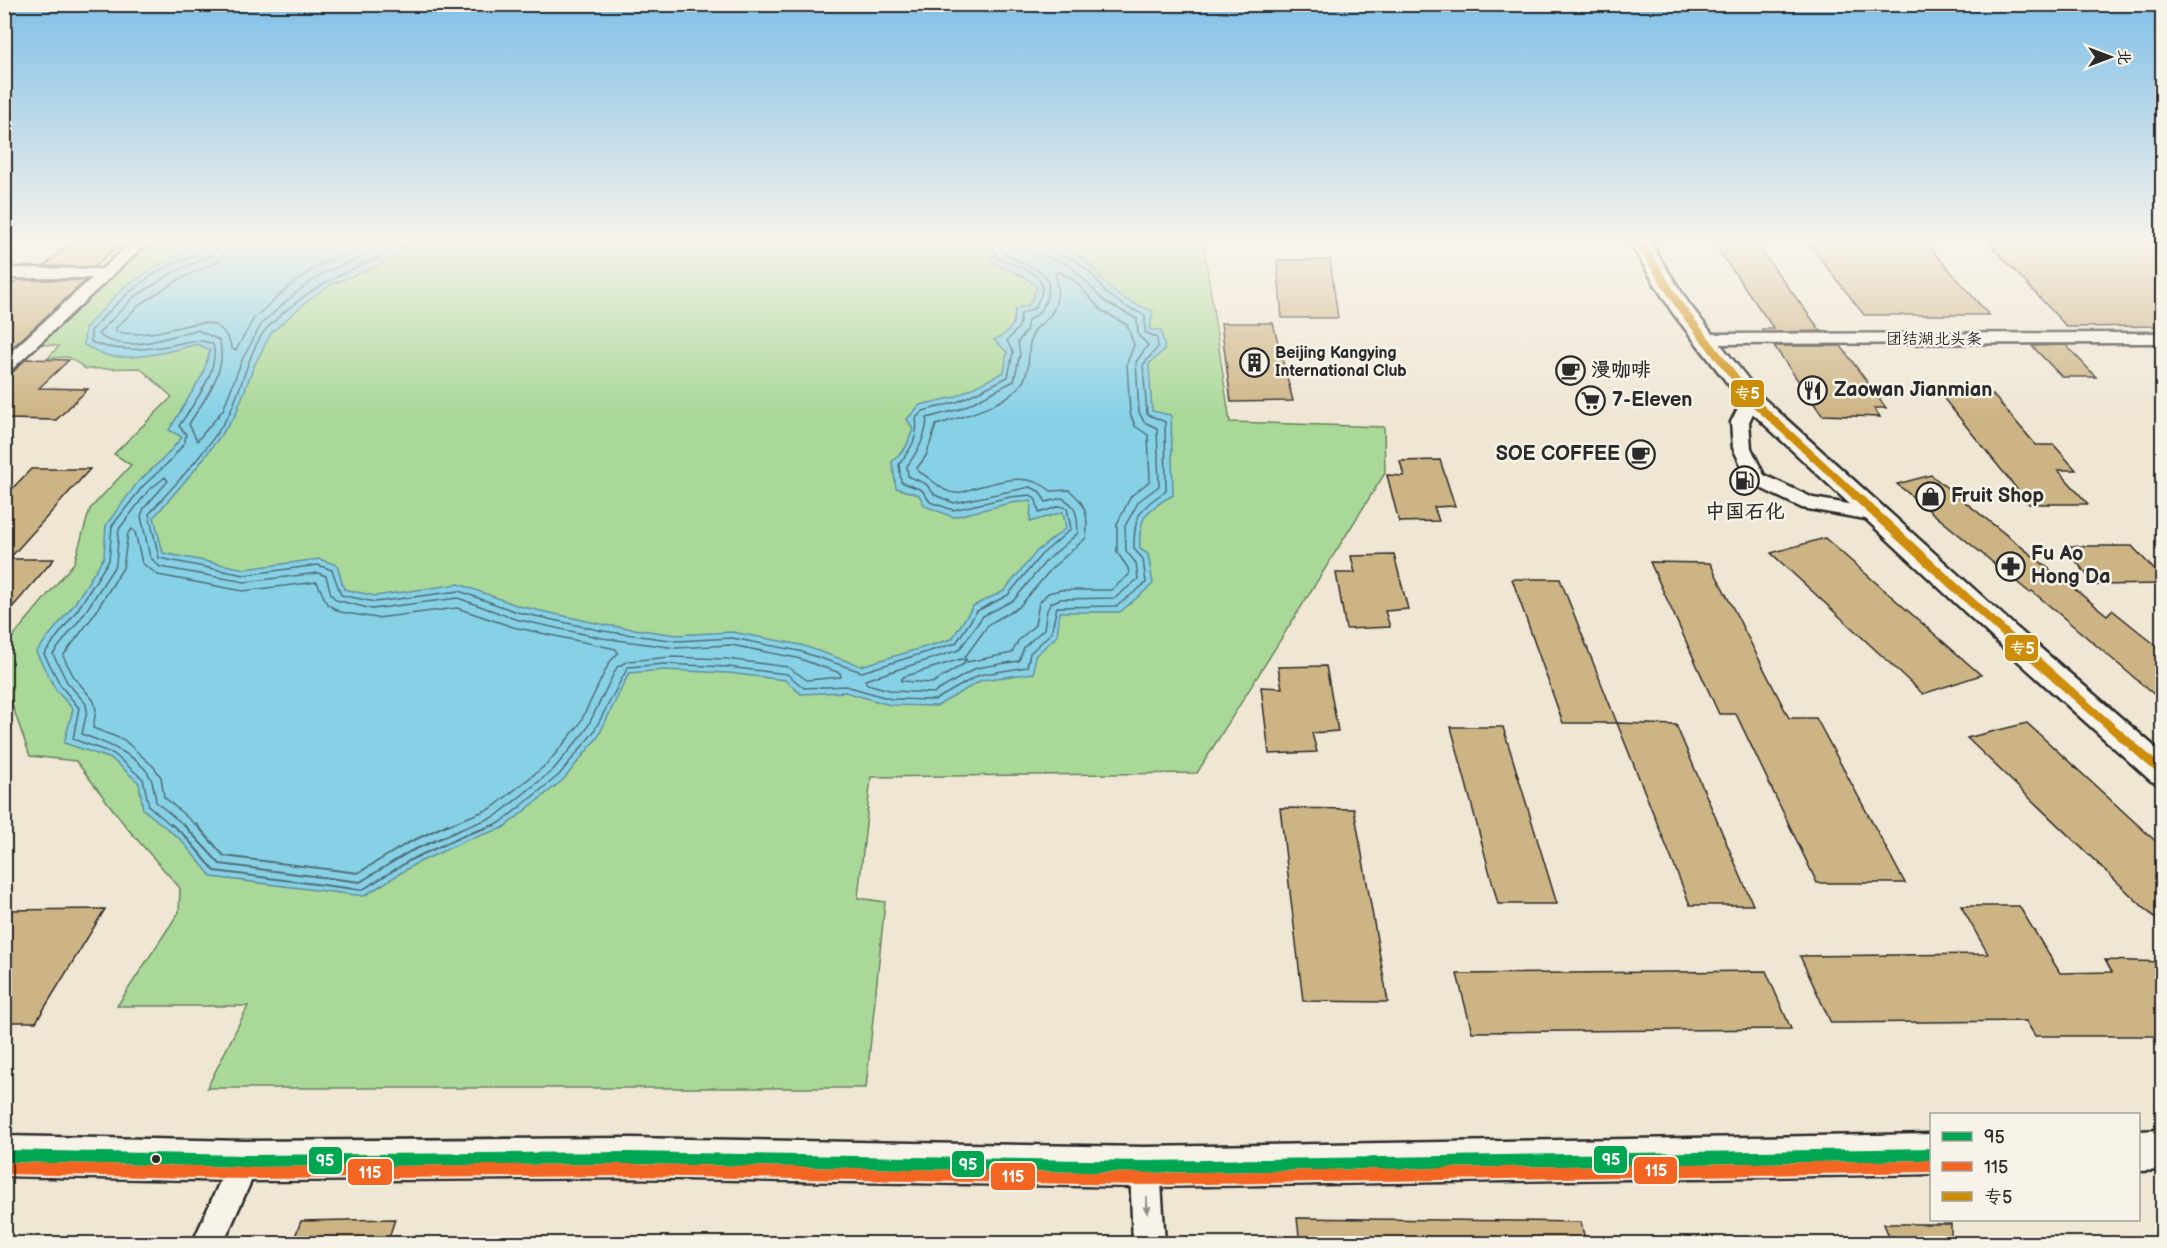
<svg xmlns="http://www.w3.org/2000/svg" width="2167" height="1248" viewBox="0 0 2167 1248" font-family="'Balsamiq Sans','LXGW WenKai TC',sans-serif">
	<rect width="100%" height="100%" fill="#efe6d4"/>
	<filter id="ink" filterUnits="userSpaceOnUse"><feTurbulence type="fractalNoise" baseFrequency=".0167" numOctaves="2"/><feDisplacementMap in="SourceGraphic" scale="12" xChannelSelector="R" yChannelSelector="G"/><feConvolveMatrix kernelMatrix="1 2 1 2 8 2 1 2 1" color-interpolation-filters="sRGB"/></filter>
	<g filter="url(#ink)">
		<path fill="#a9d898" stroke="#6a8262" stroke-width="1.5" d="M153,241H1203L1230,422L1384,427L1385,473L1197,773L871,777L858,898L885,902L866,1088H207L248,1006H117L179,912L180,888L127,828L76,761L30,756L5,685V646L74,563L90,509L131,465L114,454L172,397L140,368L86,369L69,357L48,358L59,346L37,344Z"/>
		<path fill="#87d1e7" stroke="#628f9c" stroke-width="1.5" d="M209,241H427L373,268L332,284L306,302L271,333L254,366L235,416L198,466L154,517L163,553L245,569L319,559L337,565L344,589L375,596L459,584L519,606L605,625L677,635L732,632L801,645L861,666L952,639L973,606L1004,591L1037,551L1066,528L1063,512L1030,522L1031,501L1011,503L953,517L925,506L919,495L896,488L892,462L906,447L913,429L907,419L920,405L955,397L1004,372L1007,352L994,340C1010,333 1014,327 1015,309L1029,305L1037,287L1025,277L993,263L988,250L977,241C1007,241 1050,238 1077,254C1091,262 1098,276 1109,287C1120,299 1138,305 1153,311L1150,330H1161L1165,349L1149,364L1152,411L1171,415L1173,495C1146,511 1138,516 1140,549L1148,554L1153,584L1120,612H1060L1057,636L1035,656L1034,673L982,680L937,706L890,705L845,692L801,694L785,680L728,673L664,670L629,673L598,737L563,780L503,828L467,840L415,864L364,896L212,877L181,840L143,809L139,783L112,759L64,743L73,709L56,690L36,652L73,606L104,557L106,525L138,482L166,456L182,437L169,430L203,374L210,350L197,344C173,351 131,362 106,355C99,353 91,348 84,345L85,328L124,287L167,260Z"/>
		<g fill="none" stroke-linecap="round" stroke-linejoin="round">
			<g stroke="#506d76" stroke-width="1.5">
				<path d="M218,241L217,249L212,255L174,272L133,298L98,334C126,356 167,336 197,330L219,340C229,369 204,400 189,424L197,441L223,410L242,360L262,323L298,291L324,273L398,241"/>
				<path d="M227,241L226,251L219,261L178,280L139,305L116,328V332C133,335 150,334 167,330C194,324 221,311 232,349L236,350L254,318L292,284L321,264L377,241"/>
				<path d="M416,241C361,265 310,283 268,327C249,347 242,390 229,414C208,451 176,483 149,514L159,558L244,575L318,565L332,570L341,595L375,602L459,591L517,612L603,631L677,641L732,638L799,651L862,672L956,643L977,611L1008,595L1041,555L1071,529L1067,508L1060,506L1039,513L1036,500L1031,495L1010,497L953,510L930,502L922,490L901,482L899,464C911,449 919,437 916,418L923,411L957,402L1008,377L1013,352L1007,341L1019,327L1021,314L1035,308C1037,302 1042,296 1042,290C1044,271 1011,264 998,259L993,247L987,241"/>
				<path d="M998,241C1000,245 1002,250 1005,253C1023,270 1058,264 1046,300C1043,309 1037,316 1028,320L1026,331L1018,342L1020,354L1014,381L960,409L927,418C926,437 918,451 907,466L908,476L926,484L935,495L954,503L1030,487L1039,491L1046,502L1062,498C1078,506 1077,516 1078,533L1046,561L1014,600L983,616L959,650L865,680L867,684L893,691L934,693L976,668L1019,661L1024,647L1044,629L1047,610L1051,603L1060,599L1115,598L1138,579L1136,563L1126,551L1125,526L1139,501L1159,486L1157,428L1144,422L1139,412L1136,362L1148,345L1138,335L1137,319L1104,301L1071,266L1035,253L1030,241"/>
				<path d="M1058,271L1074,280L1101,310L1127,325L1134,345L1127,363L1130,413L1135,426L1148,435L1150,481L1131,496L1117,524V552L1128,568L1129,575L1111,590H1060L1048,593L1039,603L1035,625L1018,641L1012,653L967,662L965,657L989,624L1019,607L1053,567L1086,538C1089,516 1086,503 1069,490L1051,491C1028,471 1001,481 974,488C968,490 962,493 956,493C942,493 931,477 919,472L917,468L926,456L936,425C961,417 1018,403 1026,375C1031,360 1026,344 1035,330C1038,326 1041,325 1045,321C1058,310 1060,289 1055,274Z"/>
				<path d="M961,659L965,660L964,664L932,683L901,681L903,677Z"/>
				<path d="M172,826L149,806L143,779L114,754L73,739L79,708L61,686L44,654L78,609L109,560L112,526L143,486L170,461L185,442L186,434L179,426C193,404 220,372 213,344C196,337 184,343 167,346C141,350 116,352 91,342V331C114,304 140,279 173,264C186,258 206,255 211,241"/>
				<path d="M185,826L156,802C155,795 154,786 151,779C142,756 103,742 82,734L87,711L86,704L67,682L53,654L84,614L116,564L119,529L148,491L165,477L168,481L144,508L141,516L150,557L160,567L245,582L318,573L326,576L331,594L336,600L372,609L458,598L515,619L602,638L676,648L731,645L797,658L840,673L841,677L807,680L788,667L726,659L671,657L628,661L617,667L586,730L553,770L496,816L469,826"/>
				<path d="M197,826L164,797L161,777L154,767L124,740L93,728L96,710L94,701L74,677L63,656L91,619L123,568L128,533L132,529L135,532L142,563L158,575L243,591L317,582L327,604L340,612L377,618L457,608L513,627L616,649L618,653L609,663L579,725L547,764L492,808L445,826"/>
				<path d="M493,826L500,823L559,775L593,733L628,667L664,664L728,667L787,674L804,688L846,686L891,699L935,700L979,675L1027,667L1030,653L1051,633L1057,607L1117,606L1146,583L1143,559L1134,549C1134,515 1138,510 1166,491L1165,422L1147,414L1143,365L1158,347L1157,338L1145,332V315L1126,307L1105,292L1091,273L1074,259L1042,249L1038,241"/>
			</g>
			<g stroke="#506d76" stroke-width="2">
				<path d="M171,824L185,836L215,871L362,890L412,859L465,835L497,824"/>
				<path d="M183,824L220,864L360,882L409,852L473,824"/>
				<path d="M196,824L224,856L358,873L406,844L448,824"/>
			</g>
		</g>
		<g fill="#cdb484" stroke="#2b2b2b" stroke-width="1.5">
			<path d="M72,241H122L95,267L44,266Z"/>
			<path d="M1712,241H1754L1820,330L1830,331L1764,332L1762,329H1774Z"/>
			<path d="M1807,241H1924L1989,315H1864Z"/>
			<path d="M1987,241H2163V326L2067,327Z"/>
			<path d="M1277,260H1330L1338,318H1282Z"/>
			<path d="M18,280H86L4,355V292Z"/>
			<path d="M1221,323H1273L1293,401L1231,402Z"/>
			<path d="M2066,345L2096,377H2062L2032,346Z"/>
			<path d="M1774,346H1841L1886,408H1874L1880,417L1822,415Z"/>
			<path d="M26,359L69,360L39,388L88,389L56,420L4,419V374L12,373Z"/>
			<path d="M1941,395H1993L2036,445H2054L2076,470H2058L2088,504H2029Z"/>
			<path d="M1440,460L1455,506L1434,507L1439,521L1399,522L1387,475L1404,476L1400,461Z"/>
			<path d="M31,469H90L9,559H54L4,617V497Z"/>
			<path d="M1931,475L2107,615L2112,610L2163,651V702L2032,591L2029,592L1897,484Z"/>
			<path d="M1825,538L1981,675L1923,694L1771,553Z"/>
			<path d="M2064,546H2132L2163,579V584L2095,585Z"/>
			<path d="M1394,555L1408,609L1385,611L1390,627L1346,629L1336,573H1355L1351,556Z"/>
			<path d="M1650,562L1710,563L1789,718H1816L1905,883H1817L1736,714H1719Z"/>
			<path d="M1512,579H1560L1617,723H1563Z"/>
			<path d="M1326,666L1338,731L1312,733L1317,752L1269,754L1261,687L1282,688L1278,667Z"/>
			<path d="M1617,723L1676,725L1753,905H1690Z"/>
			<path d="M2027,723L2163,848V926L1967,738Z"/>
			<path d="M1451,727H1503L1557,904H1498Z"/>
			<path d="M1280,808L1354,809L1388,1002L1303,1001Z"/>
			<path d="M1961,906H2019L2060,973L2112,972L2105,960L2163,962V1036H2035L2026,1021L1831,1023L1800,956L1988,954Z"/>
			<path d="M105,909L36,1022H4V910Z"/>
			<path d="M1766,971L1791,1029L1472,1032L1457,974Z"/>
			<path d="M1297,1218L1581,1222L1586,1244H1300Z"/>
			<path d="M395,1219L387,1244H292L301,1221Z"/>
			<path d="M1884,1224H1951V1244H1892Z"/>
		</g>
		<g fill="none" stroke-linecap="round" stroke-linejoin="round">
			<defs>
				<g id="street">
					<path d="M134,241H149L10,371L4,372V358L92,278H4V268L102,269Z"/>
					<path d="M2162,333V343L1705,344L1697,339L1705,334Z"/>
					<path d="M1751,393L1757,394L1760,398L1749,422L1751,448L1764,475L1813,498L1884,510L1887,515L1884,520L1877,521L1802,508L1750,483L1733,448L1731,422L1745,394Z"/>
					<path d="M245,1146L256,1150L260,1161L223,1244H192L234,1150Z"/>
					<path d="M1145,1152L1156,1156L1160,1167L1165,1244H1133L1130,1167L1134,1156Z"/>
				</g>
				<g id="secondary">
					<path d="M1629,241H1649L1689,304L1762,397L2017,628L2162,753V785L2151,781L1997,642L1746,407L1672,312Z"/>
					<path d="M2162,1130V1170L2138,1171V1131Z"/>
					<path d="M1932,1134V1174L1145,1187L629,1178L245,1181L4,1176V1136L245,1141L629,1138L1145,1147Z"/>
				</g>
			</defs>
			<use href="#street" stroke="#2b2b2b" stroke-width="5"/>
			<use href="#secondary" stroke="#2b2b2b" stroke-width="5"/>
			<use href="#street" fill="#f7f3e8" fill-rule="evenodd"/>
			<use href="#secondary" fill="#f7f3e8" fill-rule="evenodd"/>
			<defs>
				<path id="bus-1" d="M4,1156L245,1161L629,1158L1145,1167L1932,1154"/>
				<path id="bus-2" d="M4,1168L245,1173L629,1170L1145,1179L1932,1166"/>
				<path id="bus-3-far1" d="M1639,241L1680,307L1754,402L1857,497"/>
				<path id="bus-3" d="M1855,495L2007,635L2162,772"/>
			</defs>
			<use href="#bus-1" stroke="#f7f3e8" stroke-width="16"/>
			<use href="#bus-2" stroke="#f7f3e8" stroke-width="16"/>
			<use href="#bus-3-far1" stroke="#f7f3e8" stroke-width="11"/>
			<use href="#bus-3" stroke="#f7f3e8" stroke-width="14"/>
			<use href="#bus-1" stroke="#00a651" stroke-width="12"/>
			<use href="#bus-2" stroke="#f26522" stroke-width="12"/>
			<use href="#bus-3-far1" stroke="#ce8d09" stroke-width="8"/>
			<use href="#bus-3" stroke="#ce8d09" stroke-width="9"/>
		</g>
		<defs><path id="oneway-solid" d="M-6-.8H1V-3.2L6.5 0L1 3.2V.8H-6Z" transform="scale(1.5)"/></defs>
		<use fill="#918f8a" href="#oneway-solid" transform="translate(1147 1205) rotate(87)"/>
	</g>
	<linearGradient id="sky" x2="0" y2="1"><stop stop-color="#81c0e8"/><stop offset="0.58" stop-color="#f8f4ec"/><stop offset="1" stop-color="#f8f4ec" stop-opacity="0"/></linearGradient>
	<rect width="2167" height="416" fill="url(#sky)"/>
	<defs>
		<symbol id="building-ring" viewBox="-11 -11 22 22"><circle r="9.5" fill="#f7f3e8" stroke="#2b2b2b" stroke-width="1.5"/><path d="M-4-6H4V6H1V3H-1V6H-4ZM-2.5-4.3h1.7v1.8h-1.7ZM.8-4.3h1.7v1.8H.8ZM-2.5-1h1.7V.8h-1.7ZM.8-1h1.7V.8H.8Z" fill="#2b2b2b"/></symbol>
		<symbol id="cafe-ring" viewBox="-11 -11 22 22"><circle r="9.5" fill="#f7f3e8" stroke="#2b2b2b" stroke-width="1.5"/><path d="M-5.5-4.5H6V0H3Q3 3.5 0 3.5H-2.5Q-5.5 3.5-5.5 0ZM3-3.2v2h1.7v-2ZM-6 4.5H4V6H-6Z" fill="#2b2b2b"/></symbol>
		<symbol id="restaurant-ring" viewBox="-11 -11 22 22"><circle r="9.5" fill="#f7f3e8" stroke="#2b2b2b" stroke-width="1.5"/><path d="M-5-6h1v4h1v-4h1v4h1v-4h1v5L-1.5 .5V6h-2V.5L-5-1ZM5-6V6H3V1.5H1.5Q1.5-4 5-6Z" fill="#2b2b2b"/></symbol>
		<symbol id="supermarket-ring" viewBox="-11 -11 22 22"><circle r="9.5" fill="#f7f3e8" stroke="#2b2b2b" stroke-width="1.5"/><path d="M-6-5.5h2.5l.6 2H6L4.5 2H-2.5L-4.4-4H-6ZM-1.5 3.2a1.3 1.3 0 1 0 .1 0ZM3 3.2a1.3 1.3 0 1 0 .1 0Z" fill="#2b2b2b"/></symbol>
		<symbol id="fuel-ring" viewBox="-11 -11 22 22"><circle r="9.5" fill="#f7f3e8" stroke="#2b2b2b" stroke-width="1.5"/><path d="M-5.5-6h7V0h2V4h1.3V-2.5L3-4.5l.8-.8L6-3V5H2.5V1h-1V6h-7ZM-4.2-4.7v3.2H.2V-4.7Z" fill="#2b2b2b"/></symbol>
		<symbol id="shop-ring" viewBox="-11 -11 22 22"><circle r="9.5" fill="#f7f3e8" stroke="#2b2b2b" stroke-width="1.5"/><path d="M-5-2.5h2.3a2.7 3.5 0 0 1 5.4 0H5L5.5 6h-11ZM-1.5-2.5h3a1.5 2.3 0 0 0-3 0Z" fill="#2b2b2b"/></symbol>
		<symbol id="pharmacy-ring" viewBox="-11 -11 22 22"><circle r="9.5" fill="#f7f3e8" stroke="#2b2b2b" stroke-width="1.5"/><path d="M-2-6h4v4h4v4h-4v4h-4v-4h-4v-4h4Z" fill="#2b2b2b"/></symbol>
	</defs>
	<g fill-rule="evenodd">
		<use href="#building-ring" x="1238" y="346" width="33" height="33"/>
		<use href="#cafe-ring" x="1554" y="354" width="33" height="33"/>
		<use href="#restaurant-ring" x="1796" y="374" width="33" height="33"/>
		<use href="#supermarket-ring" x="1574" y="384" width="33" height="33"/>
		<use href="#cafe-ring" x="1624" y="438" width="33" height="33"/>
		<use href="#fuel-ring" x="1728" y="464" width="33" height="33"/>
		<use href="#shop-ring" x="1914" y="480" width="33" height="33"/>
		<use href="#pharmacy-ring" x="1994" y="550" width="33" height="33"/>
	</g>
	<circle fill="#2b2b2b" stroke="#f7f3e8" stroke-width="2" cx="156" cy="1159" r="5"/>
	<g text-anchor="middle" dominant-baseline="central" stroke-width="5" stroke-linejoin="round" paint-order="stroke">
		<g font-size="16" fill="#2b2b2b" stroke="#f7f3e8">
			<text x="1934" y="339">团结湖北头条</text>
		</g>
		<g font-size="16" font-weight="bold" fill="#2b2b2b" stroke="#f7f3e8" text-anchor="start">
			<text x="1275" y="353">Beijing Kangying<tspan x="1275" dy="18">International Club</tspan></text>
		</g>
		<g font-size="20" font-weight="bold" fill="#2b2b2b" stroke="#f7f3e8" text-anchor="start">
			<text x="1591" y="370">漫咖啡</text>
			<text x="1834" y="390">Zaowan Jianmian</text>
			<text x="1612" y="400">7-Eleven</text>
			<text x="1620" y="454" text-anchor="end">SOE COFFEE</text>
			<text x="1951" y="496">Fruit Shop</text>
			<text x="1745" y="512" text-anchor="middle">中国石化</text>
			<text x="2031" y="554">Fu Ao<tspan x="2031" dy="23">Hong Da</tspan></text>
		</g>
	</g>
	<g stroke="#f7f3e8" stroke-width="2">
		<rect x="1730" y="379" width="35" height="29" rx="6" fill="#ce8d09"/>
		<rect x="2004" y="634" width="35" height="28" rx="6" fill="#ce8d09"/>
		<rect x="1593" y="1145" width="35" height="29" rx="6" fill="#00a651"/>
		<rect x="308" y="1146" width="35" height="29" rx="6" fill="#00a651"/>
		<rect x="951" y="1150" width="34" height="28" rx="6" fill="#00a651"/>
		<rect x="1633" y="1156" width="45" height="29" rx="6" fill="#f26522"/>
		<rect x="347" y="1158" width="46" height="28" rx="6" fill="#f26522"/>
		<rect x="990" y="1162" width="46" height="29" rx="6" fill="#f26522"/>
	</g>
	<g font-size="16" text-anchor="middle" font-weight="bold" fill="#fff">
		<text x="1747" y="399">专5</text>
		<text x="2022" y="654">专5</text>
		<text x="1611" y="1165">95</text>
		<text x="325" y="1166">95</text>
		<text x="968" y="1170">95</text>
		<text x="1656" y="1176">115</text>
		<text x="370" y="1178">115</text>
		<text x="1013" y="1182">115</text>
	</g>
	<rect width="2167" height="1248" fill="none" stroke="#f7f3e8" stroke-width="24"/>
	<rect x="12" y="12" width="2143" height="1224" fill="none" stroke="#2b2b2b" stroke-width="2" filter="url(#ink)"/>
	<rect x="1930" y="1113" width="210" height="108" fill="#f7f3e8" stroke="#a5a39c" stroke-width="1.5"/>
	<rect x="1942" y="1132" width="30" height="9" fill="#00a651" stroke="#a5a39c" stroke-width="1.5"/>
	<text x="1984" y="1143" font-size="18" fill="#2b2b2b">95</text>
	<rect x="1942" y="1162" width="30" height="9" fill="#f26522" stroke="#a5a39c" stroke-width="1.5"/>
	<text x="1984" y="1173" font-size="18" fill="#2b2b2b">115</text>
	<rect x="1942" y="1192" width="30" height="9" fill="#ce8d09" stroke="#a5a39c" stroke-width="1.5"/>
	<text x="1984" y="1203" font-size="18" fill="#2b2b2b">专5</text>
	<g transform="translate(2110 57) rotate(90)" stroke="#f7f3e8" stroke-width="4.5" paint-order="stroke">
	<path d="M0-4.5L10 22L0 15L-10 22Z" fill="#2b2b2b"/>
	<text y="-9" font-size="16" font-weight="bold" text-anchor="middle" fill="#2b2b2b">北</text>
	</g>
</svg>
